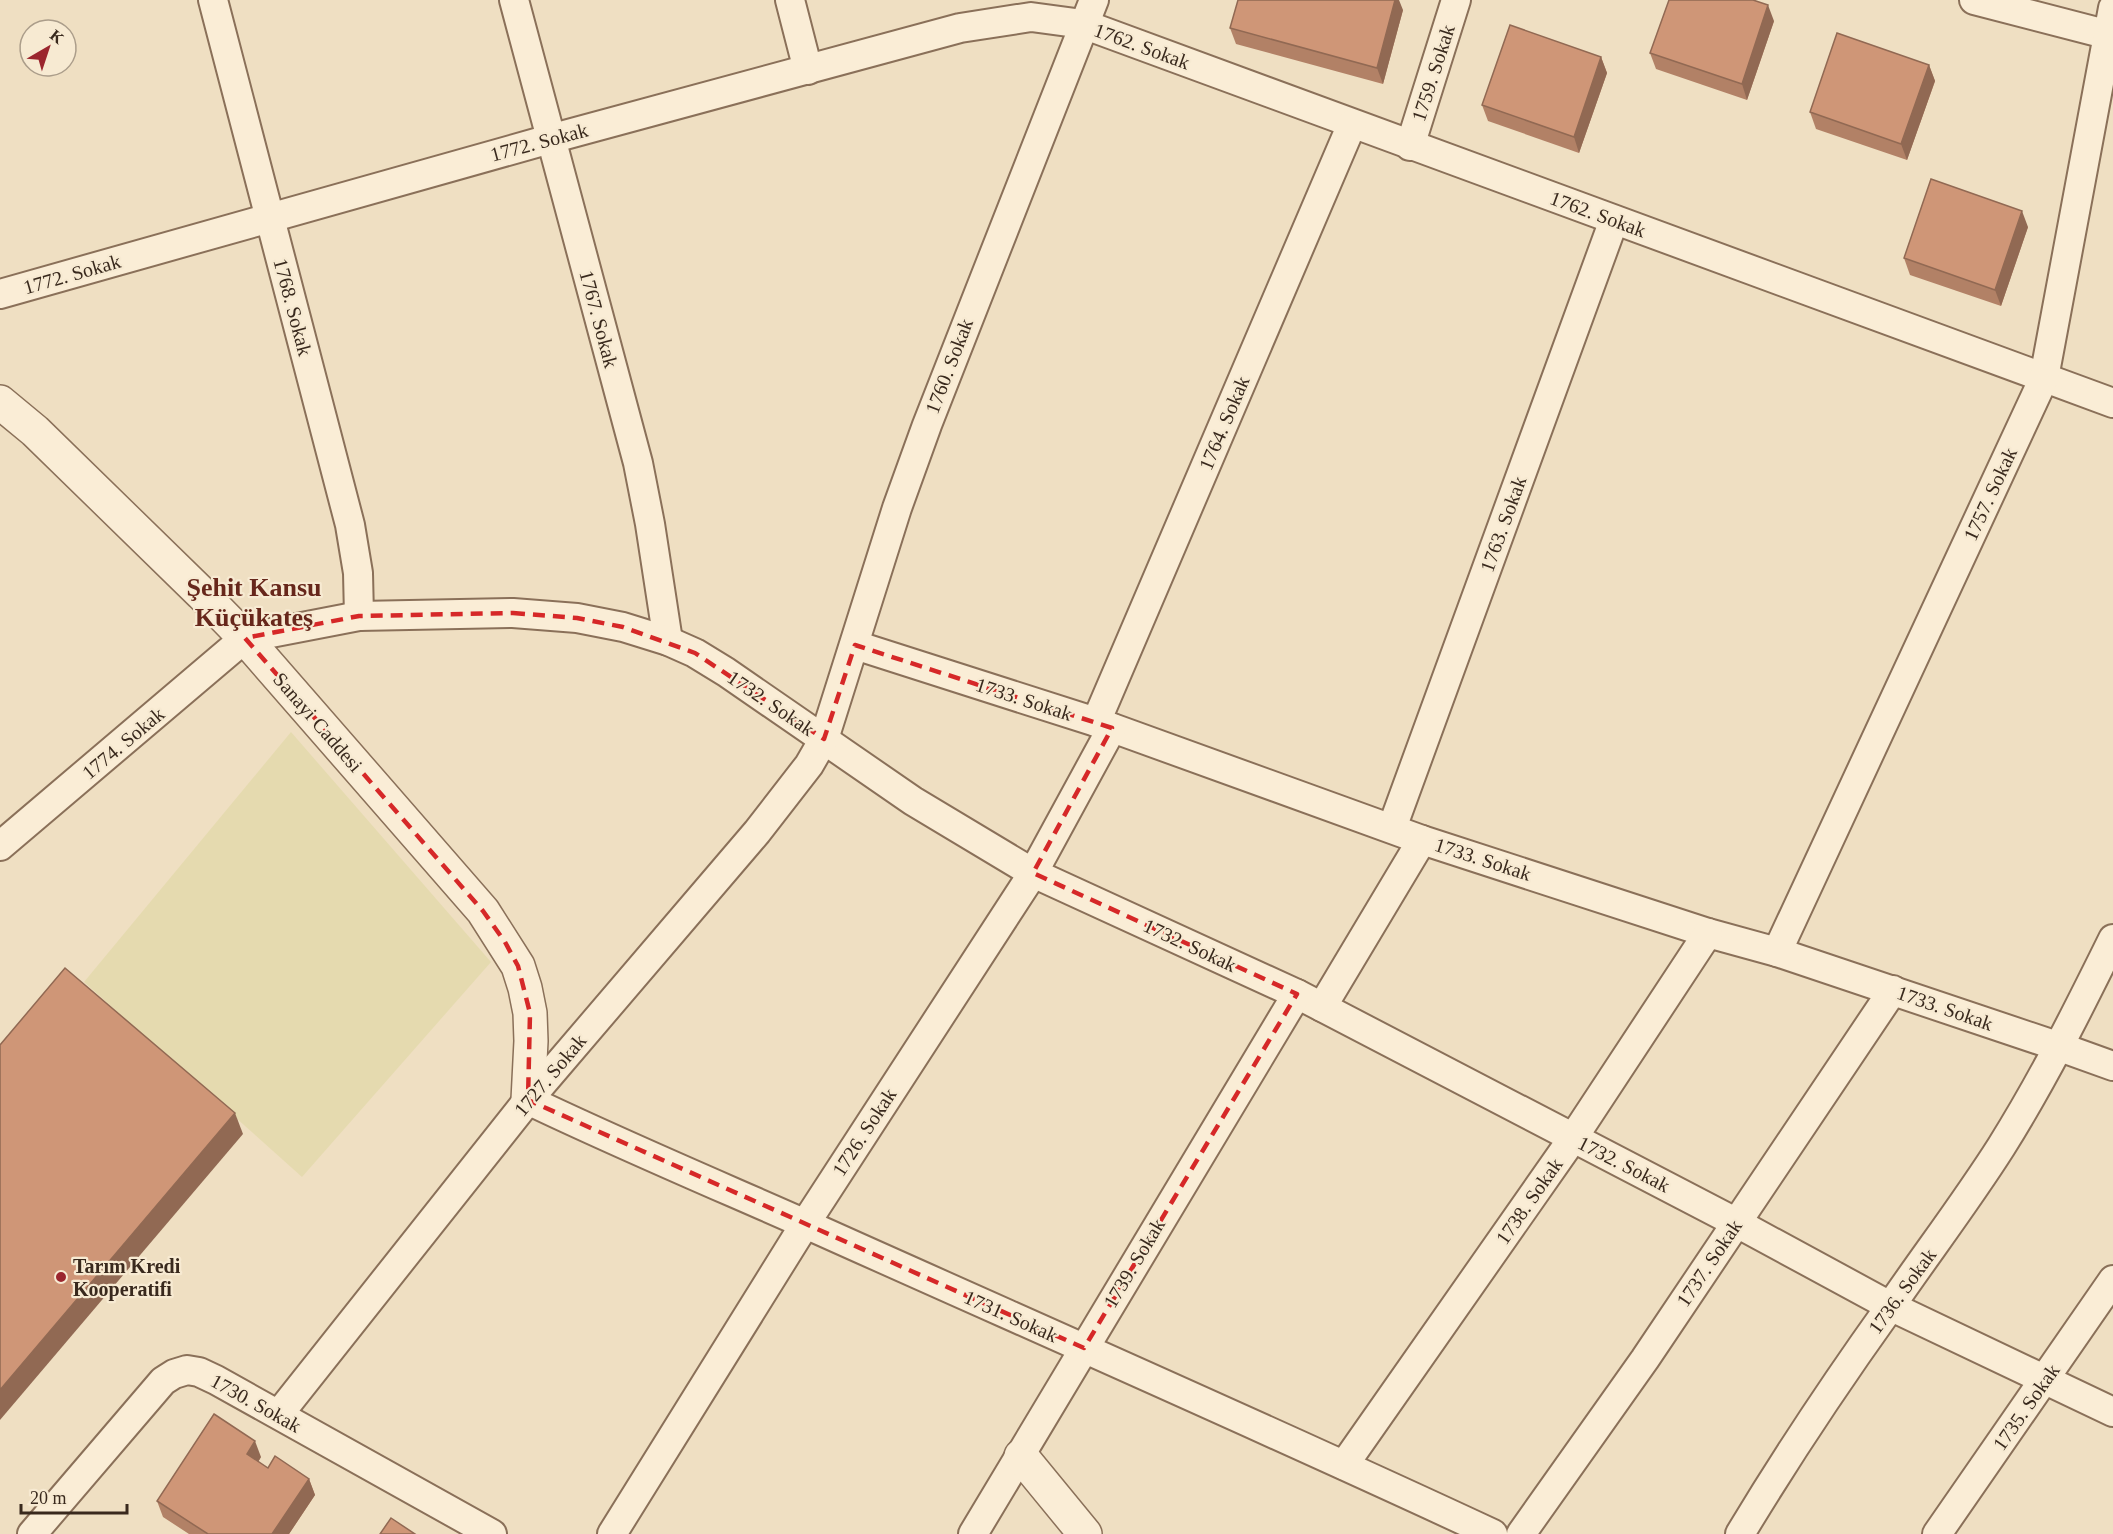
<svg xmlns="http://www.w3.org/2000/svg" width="2113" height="1534" viewBox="0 0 2113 1534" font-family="Georgia,serif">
	<rect width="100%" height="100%" fill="#efdfc2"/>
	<path fill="#e5daaf" d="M291,732L491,962L302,1177L84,982Z"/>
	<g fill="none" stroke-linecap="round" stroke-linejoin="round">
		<defs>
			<g id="minor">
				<path d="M213,0L350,525L358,573L359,616"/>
				<path d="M514,0L638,463L650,524L668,641"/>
				<path d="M790,0L808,70"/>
				<path d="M1974,0L2113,36"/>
				<path d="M1410,146L1456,0"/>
				<path d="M0,294L550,139L960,28L1031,17L1083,24L2113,403"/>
				<path d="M855,645L1096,722L1422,840L1708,933L1777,952L2060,1047L2113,1066"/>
				<path d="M1096,722L1352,124"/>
				<path d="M1392,828L1614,220"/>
				<path d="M0,846L245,638L359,616L513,613L577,618L623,627L668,641L695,653L726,672L913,801L1033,873L1297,994L1737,1223L1890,1306L2113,1412"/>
				<path d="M1777,952L2044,378L2113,8"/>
				<path d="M1322,1007L1422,840"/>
				<path d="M528,1100C624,1146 722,1187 819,1230C1044,1331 1270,1430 1493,1534"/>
				<path d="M279,1414L528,1100L757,832L809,765L824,739L897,508L927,425L1094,0"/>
				<path d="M1344,1465L1573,1138L1708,933"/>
				<path d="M32,1534L163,1381L174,1374L187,1370L199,1372L216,1380L492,1534"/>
				<path d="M612,1534L805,1224L1033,873L1112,728"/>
				<path d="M973,1534L1297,994"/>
				<path d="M1521,1534L1645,1359L1893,990"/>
				<path d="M1740,1534C1787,1456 1837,1381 1890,1307C1927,1253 1966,1202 2001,1147C2043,1080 2078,1010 2113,939"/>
				<path d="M1937,1534L2113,1280"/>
			</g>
			<g id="tertiary">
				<path d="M0,402L35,431L202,594L245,638L483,911L518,966L525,988L530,1013L531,1041L528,1100"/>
				<path d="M1021,1456L1085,1534"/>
			</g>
		</defs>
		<use href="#minor" stroke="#8a7059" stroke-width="32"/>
		<use href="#tertiary" stroke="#8a7059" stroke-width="36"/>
		<use href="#minor" stroke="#faedd6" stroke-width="28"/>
		<use href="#tertiary" stroke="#faedd6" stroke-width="33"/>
	</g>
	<g fill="#b28166">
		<path d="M1403,10L1383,84L1236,44L1230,28Z"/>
		<path d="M1774,21L1747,100L1656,69L1650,53Z"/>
		<path d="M1601,57L1607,73L1579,153L1488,121L1482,105Z"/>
		<path d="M1929,65L1935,81L1907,160L1816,129L1810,112Z"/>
		<path d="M2028,227L2001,306L1910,275L1904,258Z"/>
		<path d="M261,1457L258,1462L268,1468L309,1479L315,1495L289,1534H189L163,1517L157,1501Z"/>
	</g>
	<g fill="#916953">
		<path d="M1395,0H1399L1403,10L1383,84L1377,68Z"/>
		<path d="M1768,5L1774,21L1747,100L1742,84Z"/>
		<path d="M1601,57L1607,73L1579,153L1574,137Z"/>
		<path d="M1929,65L1935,81L1907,160L1901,144Z"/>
		<path d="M2022,211L2028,227L2001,306L1995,290Z"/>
		<path d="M235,1113L243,1134L0,1420V1390Z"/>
		<path d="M255,1441L261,1457L253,1470L247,1454Z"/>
		<path d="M309,1479L315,1495L289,1534H272Z"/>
	</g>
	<g fill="#cf9677" stroke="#916953" stroke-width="1.5">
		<path d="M1238,0H1395L1377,68L1230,28Z"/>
		<path d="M1669,0H1753L1768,5L1742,84L1650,53Z"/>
		<path d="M1510,25L1601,57L1574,137L1482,105Z"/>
		<path d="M1837,33L1929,65L1901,144L1810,112Z"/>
		<path d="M1931,179L2022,211L1995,290L1904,258Z"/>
		<path d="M65,968L235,1113L0,1390V1045Z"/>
		<path d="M214,1414L255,1441L247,1454L268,1468L275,1456L309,1479L272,1534H208L157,1501Z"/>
		<path d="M391,1518L415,1534H380Z"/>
	</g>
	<path fill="none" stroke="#d62828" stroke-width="4.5" stroke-dasharray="12 8" stroke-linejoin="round" d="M513,613L577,618L623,627L695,653L824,739L855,645L1112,728L1033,873L1297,994L1084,1348L528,1100L530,1013L518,966L505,942L483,911L245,638L359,616Z"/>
	<circle fill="#9b262e" stroke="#f7ead2" stroke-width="2" cx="61" cy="1277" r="6"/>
	<g text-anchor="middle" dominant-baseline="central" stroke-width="4.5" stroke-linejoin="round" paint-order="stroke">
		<g font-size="20" fill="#39291d" stroke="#f7ead2">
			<text transform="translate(1142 46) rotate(20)">1762. Sokak</text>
			<text transform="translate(1433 73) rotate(-72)">1759. Sokak</text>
			<text transform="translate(539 142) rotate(-15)">1772. Sokak</text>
			<text transform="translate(1598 214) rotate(20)">1762. Sokak</text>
			<text transform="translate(72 274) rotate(-16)">1772. Sokak</text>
			<text transform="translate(293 307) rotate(75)">1768. Sokak</text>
			<text transform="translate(599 319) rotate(75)">1767. Sokak</text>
			<text transform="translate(949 366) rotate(-69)">1760. Sokak</text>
			<text transform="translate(1224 423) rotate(-67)">1764. Sokak</text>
			<text transform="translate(1990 494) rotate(-65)">1757. Sokak</text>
			<text transform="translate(1503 524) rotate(-70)">1763. Sokak</text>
			<text transform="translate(1024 699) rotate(18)">1733. Sokak</text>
			<text transform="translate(771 703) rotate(34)">1732. Sokak</text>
			<text transform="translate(318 722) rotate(49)">Sanayi Caddesi</text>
			<text transform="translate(123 743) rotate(-40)">1774. Sokak</text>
			<text transform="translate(1483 859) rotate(18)">1733. Sokak</text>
			<text transform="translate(1190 945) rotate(25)">1732. Sokak</text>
			<text transform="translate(1945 1008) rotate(19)">1733. Sokak</text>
			<text transform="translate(550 1075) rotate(-50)">1727. Sokak</text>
			<text transform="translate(864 1132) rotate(-57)">1726. Sokak</text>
			<text transform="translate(1624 1164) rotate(27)">1732. Sokak</text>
			<text transform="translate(1529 1201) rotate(-55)">1738. Sokak</text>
			<text transform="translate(1134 1263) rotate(-59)">1739. Sokak</text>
			<text transform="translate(1709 1263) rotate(-56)">1737. Sokak</text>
			<text transform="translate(1902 1291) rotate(-54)">1736. Sokak</text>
			<text transform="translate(1011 1316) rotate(24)">1731. Sokak</text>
			<text transform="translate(256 1403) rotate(29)">1730. Sokak</text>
			<text transform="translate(2026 1407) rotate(-55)">1735. Sokak</text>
		</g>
		<g font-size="20" font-weight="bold" fill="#39291d" stroke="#f7ead2" text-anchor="start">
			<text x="73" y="1266">Tarım Kredi<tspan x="73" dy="23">Kooperatifi</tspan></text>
		</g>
		<g font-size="26" font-weight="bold" fill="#67271b" stroke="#f7ead2">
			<text x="254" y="587">Şehit Kansu<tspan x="254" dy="30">Küçükateş</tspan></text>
		</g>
	</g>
	<g transform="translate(48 48) rotate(39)"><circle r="28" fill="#f7ead2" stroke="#ab9d8a" stroke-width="1.5"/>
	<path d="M0-4.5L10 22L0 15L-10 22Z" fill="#9b262e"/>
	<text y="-9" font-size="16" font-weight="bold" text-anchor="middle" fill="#39291d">K</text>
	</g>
	<path d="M21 1504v9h106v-9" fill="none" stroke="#39291d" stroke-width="3"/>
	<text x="30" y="1504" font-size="18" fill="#39291d" stroke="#f7ead2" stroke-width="4.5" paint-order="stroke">20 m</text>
</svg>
